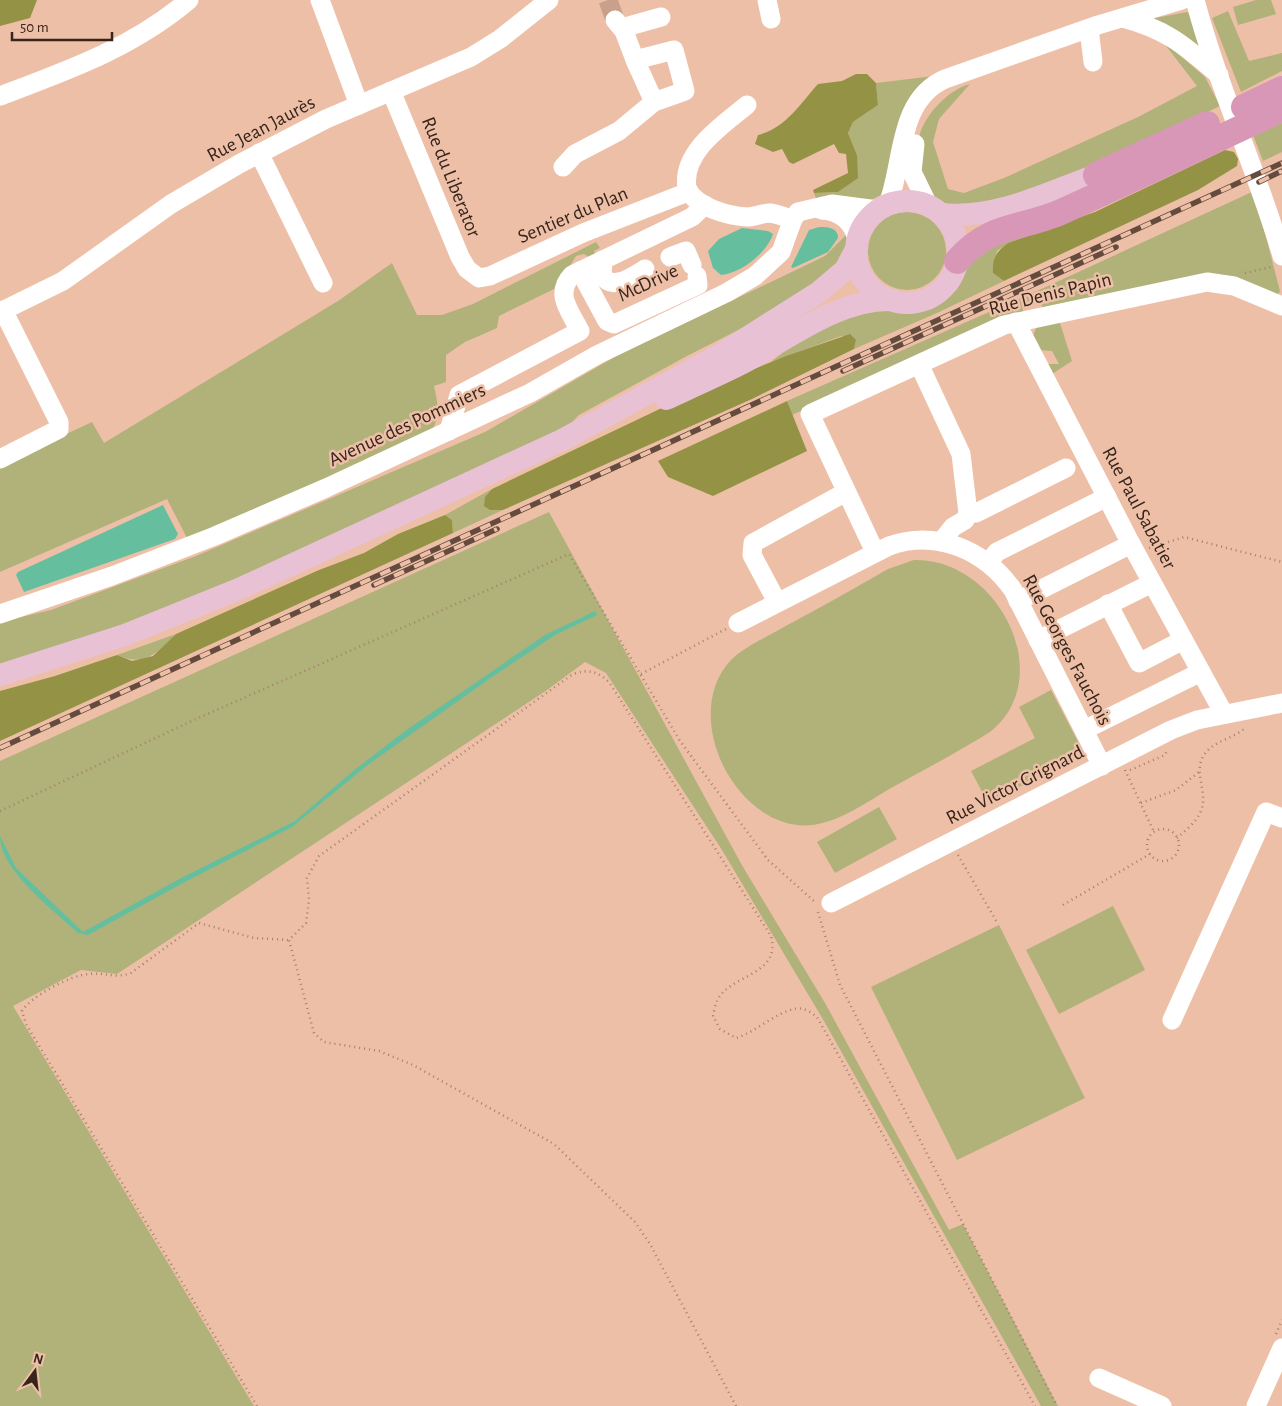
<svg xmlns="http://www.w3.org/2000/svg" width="1282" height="1406" viewBox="0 0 1282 1406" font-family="'Alegreya Sans',sans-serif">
	<rect width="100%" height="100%" fill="#eebfa7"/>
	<g fill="#b1b17a">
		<path d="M1256,0H1271L1276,14L1238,25L1233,7Z"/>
		<path d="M1228,11L1249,61L1282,53V71L1241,92L1212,18Z"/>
		<path d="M1187,12L1190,13L1204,54L1150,19Z"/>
		<path d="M1160,38L1205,77L1220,106L1031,195L987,207L945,204L931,196L920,185C920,170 916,152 919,138C923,116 949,89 970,84L939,119L933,142L948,189L964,193L1004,178L1138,117L1197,86Z"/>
		<path d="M934,76L881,195L869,201L816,198L814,193L838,192L857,178V155L848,133L853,122L878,105L876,83Z"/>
		<path d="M1282,122V152L1263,161L1253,135Z"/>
		<path d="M1254,191L1280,291L1277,296L1241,279L1043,310L1041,303L1022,305L1024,315L992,323L792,415L787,401L1048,286Z"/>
		<path d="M1095,212L1008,243L997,251L993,273L1004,281L937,313L854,349L856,340L841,336L771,362L797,341L872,305L912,313L932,309L945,301L957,289L972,258L1018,235Z"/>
		<circle cx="907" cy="251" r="39"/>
		<path d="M847,234L848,242L844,259L784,307L687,356L579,415L568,426L203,597L0,666V622L51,610L196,556L485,432L618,355L825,256Z"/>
		<path d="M596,242L600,248L594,251L596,257L592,259L584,254L576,256L556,288L499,316L497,328L465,342L446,355V382L434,386C438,403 441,418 430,433L188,540L167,499L0,572V465L92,422L104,443L338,301L392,263L417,315H442L473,304Z"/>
		<path d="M1059,320L1072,361L1052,374L1045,364H1059L1052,351L1036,350L1032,338L1037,326Z"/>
		<path d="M492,489L485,497L490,510H503L453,533L452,520L445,515Z"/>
		<path d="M549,512L743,867L825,1003L949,1230L963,1224L1058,1406H1041L824,1021L722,850L606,673L585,662L547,690L117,974L81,970L13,1006L254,1406H0V761Z"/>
		<path d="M914,560C998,558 1059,677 990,732C958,752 924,770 891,788C867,802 841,821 813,825C737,833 678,716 731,660C745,646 766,638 782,628C818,609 853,589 888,569Z"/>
		<path d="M176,634C157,653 145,667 117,655Z"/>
		<path d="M1051,690L1084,753L988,803L971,771L1035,738L1019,707Z"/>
		<path d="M879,807L897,839L835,873L817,842Z"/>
		<path d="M1113,906L1145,970L1059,1014L1026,950Z"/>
		<path d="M999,925L1085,1098L957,1160L871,987Z"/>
	</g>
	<g fill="#949245">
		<path d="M0,0H37L30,18L0,26Z"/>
		<path d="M856,74H867L876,83L878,105L853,122L848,133L857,155L858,178L838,192L814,193L813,190L848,173L846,154L839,153L834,144L793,164L789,162L782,149L773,152L755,144L758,135C786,128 800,104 818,84L842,81Z"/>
		<path d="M1225,150L1234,152L1238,159L1237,166L1198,190L1008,279L1004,281L993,273C992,258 997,251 1008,243L1095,212Z"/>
		<path d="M850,334L856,340L854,349L752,399L503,510H490L484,506L485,497L492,489L687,396L786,356Z"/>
		<path d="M787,401L807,451L713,496L668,477L658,461Z"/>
		<path d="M445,515L452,520L453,533L0,741V691L55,676L117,655L132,661L153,656L176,634L319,570L364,553L398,534Z"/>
	</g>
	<g fill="#65bf9f">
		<path d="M819,227C827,227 838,227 838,238L828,252L793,268L791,267L809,230Z"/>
		<path d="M742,228L768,231L773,234C767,253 741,273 721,275L713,268L708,251L719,239Z"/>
		<path d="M163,505L178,534L175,539L24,592L16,575L18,572Z"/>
		<path d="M595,611L597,615L555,635L492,677L369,764L292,827L183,883L88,935L78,933C54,910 0,871 0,836L16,868L83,932L181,878L295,821L353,771L405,731L545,635Z"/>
	</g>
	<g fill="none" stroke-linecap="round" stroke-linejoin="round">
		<path stroke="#c9a08b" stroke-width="19" stroke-dasharray="19 9" stroke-linecap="butt" d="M608,0L615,20"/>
		<g stroke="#a3806e" stroke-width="2.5" stroke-dasharray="1 4" stroke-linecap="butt">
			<path d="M1245,273L1271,267"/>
			<path d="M1149,548L1184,537L1282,562"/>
			<path d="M641,674L726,629"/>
			<path d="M1125,770L1154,832"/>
			<path d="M1130,770L1165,755L1168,749"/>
			<path d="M1141,803L1176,790L1199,772"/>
			<path d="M0,811L194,720L569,554L680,741L768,860L815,902"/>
			<circle cx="1163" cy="845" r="16"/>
			<path d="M1177,838C1186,830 1198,821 1202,808C1207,790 1193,772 1204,755C1214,740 1234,739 1246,727"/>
			<path d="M958,855L998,924"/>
			<path d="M1063,905L1150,854"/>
			<path d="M818,912L840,985L1057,1406"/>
			<path d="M1276,1334L1282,1320"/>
			<path d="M257,1406L26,1024L22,1011C31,996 71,975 89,974C105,972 115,979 131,973L199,923L254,938L289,940"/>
			<path d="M736,1406L650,1244L635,1222L554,1144L413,1065L379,1051L324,1042L314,1033L289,940L306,923L309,900L307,878L319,856L573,674C589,669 597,671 609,682L771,936C782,976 729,974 717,1001C715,1005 714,1012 713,1016L720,1029L736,1038C755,1033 786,1004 803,1009C808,1010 813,1014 817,1017L1035,1406"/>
		</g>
		<g stroke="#fff" stroke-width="19">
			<path d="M320,0L359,105"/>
			<path d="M767,0L771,19"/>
			<path d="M1195,0C1218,87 1257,170 1282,256"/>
			<path d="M1123,18C1168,30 1185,46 1219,75"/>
			<path d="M615,20L624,31L635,60"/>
			<path d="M622,28L661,17"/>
			<path d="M1089,29L1093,62"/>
			<path d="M391,91L460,257L467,269L479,278L490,276L583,233L688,192"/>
			<path d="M0,96C69,70 132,48 189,0"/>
			<path d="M747,105C723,125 681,152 687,188C695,207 728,216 747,217C755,217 762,213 770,213C777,214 785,217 793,219"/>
			<path d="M915,144L912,172L928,205"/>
			<path d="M259,153L323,283"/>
			<path d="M563,167L575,154L619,131L654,102L685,91L674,50L635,60L654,102"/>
			<path d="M888,204C904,163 897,100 945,79L1098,25L1182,0"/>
			<path d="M821,210C840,211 853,221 857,240"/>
			<path d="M670,257L686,251L692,265"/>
			<path d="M603,260L602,275C612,292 633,276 645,269"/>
			<path d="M580,271L607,321L614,324L698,285L697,276"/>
			<path d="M0,312L63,281L171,204L239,164L326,119L471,57L500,39L549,0"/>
			<path d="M1016,322L1131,544L1224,714"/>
			<path d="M919,364L961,454L968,513L965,520L953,527L941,542"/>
			<path d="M449,431L459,395L580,331C570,311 554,294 572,275L692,217L705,205"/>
			<path d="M0,459L59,429V422L3,310"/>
			<path d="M968,513H976L1066,468"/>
			<path d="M875,552L810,414L1004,325L1207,282L1234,286L1282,306"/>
			<path d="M988,563L997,552L1107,497"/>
			<path d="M1018,601L1131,544"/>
			<path d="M777,602L752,555L753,543L846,492"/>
			<path d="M1108,604L1139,663L1183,640"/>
			<path d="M0,614L112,576L215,536L326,488L530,393L597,355L726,293L755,276L781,252L793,219L798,212L832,204L878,210"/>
			<path d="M738,623L889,546C936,529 985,550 1013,590L1102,766"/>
			<path d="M1038,640L1152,583"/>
			<path d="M1084,730L1201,672"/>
			<path d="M831,903L1171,730L1197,720L1282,703"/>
			<path d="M1172,1020L1266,812L1282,818"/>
			<path d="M1099,1378L1162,1406"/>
			<path d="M1256,1406L1282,1348"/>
		</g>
		<g stroke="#e8c1d4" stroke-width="22">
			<circle cx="907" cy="252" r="51"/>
			<path d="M941,214C994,220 1047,193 1096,175"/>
			<path d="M666,399C690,388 715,377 739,365C786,341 838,298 892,300"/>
			<path d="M0,675L125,635L239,589L562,440L721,354L819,292L845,270L856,249"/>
		</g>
		<g stroke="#d997b8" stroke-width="26">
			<path d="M1244,107L1282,89"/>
			<path d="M1096,175L1207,124"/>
			<path d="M957,261C990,223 1019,230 1061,212C1135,179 1208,143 1282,109"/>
		</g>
		<defs>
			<g id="rail">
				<path d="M1259,182L1282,171"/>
				<path d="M843,371L1116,247"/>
				<path d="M374,585L497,529"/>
				<path d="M0,748L1282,163"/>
			</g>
		</defs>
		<use href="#rail" stroke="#644b3e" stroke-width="5.5"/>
		<use href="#rail" stroke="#eebfa7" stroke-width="4" stroke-dasharray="11" stroke-linecap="butt"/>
	</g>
	<g text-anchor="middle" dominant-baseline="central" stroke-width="5" stroke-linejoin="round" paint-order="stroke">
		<g font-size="20" fill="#37251c" stroke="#eebfa7">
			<text transform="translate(261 129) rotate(-28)">Rue Jean Jaurès</text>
			<text transform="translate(451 177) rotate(68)">Rue du Liberator</text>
			<text transform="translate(573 215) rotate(-23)">Sentier du Plan</text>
			<text transform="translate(648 283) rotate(-25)">McDrive</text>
			<text transform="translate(1050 294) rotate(-14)">Rue Denis Papin</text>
			<text transform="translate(407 425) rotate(-25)">Avenue des Pommiers</text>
			<text transform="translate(1139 508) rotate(62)">Rue Paul Sabatier</text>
			<text transform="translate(1067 650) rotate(62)">Rue Georges Fauchois</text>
			<text transform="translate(1015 785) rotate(-27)">Rue Victor Grignard</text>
		</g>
	</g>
	<g transform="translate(35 1371) rotate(15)" stroke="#eebfa7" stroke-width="4" paint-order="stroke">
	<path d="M0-4L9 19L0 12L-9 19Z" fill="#37251c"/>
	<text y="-8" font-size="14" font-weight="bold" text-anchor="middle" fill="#37251c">N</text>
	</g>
	<path d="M12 32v8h100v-8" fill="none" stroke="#37251c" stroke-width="2.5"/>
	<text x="20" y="32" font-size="15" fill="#37251c" stroke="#eebfa7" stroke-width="4" paint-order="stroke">50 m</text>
</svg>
